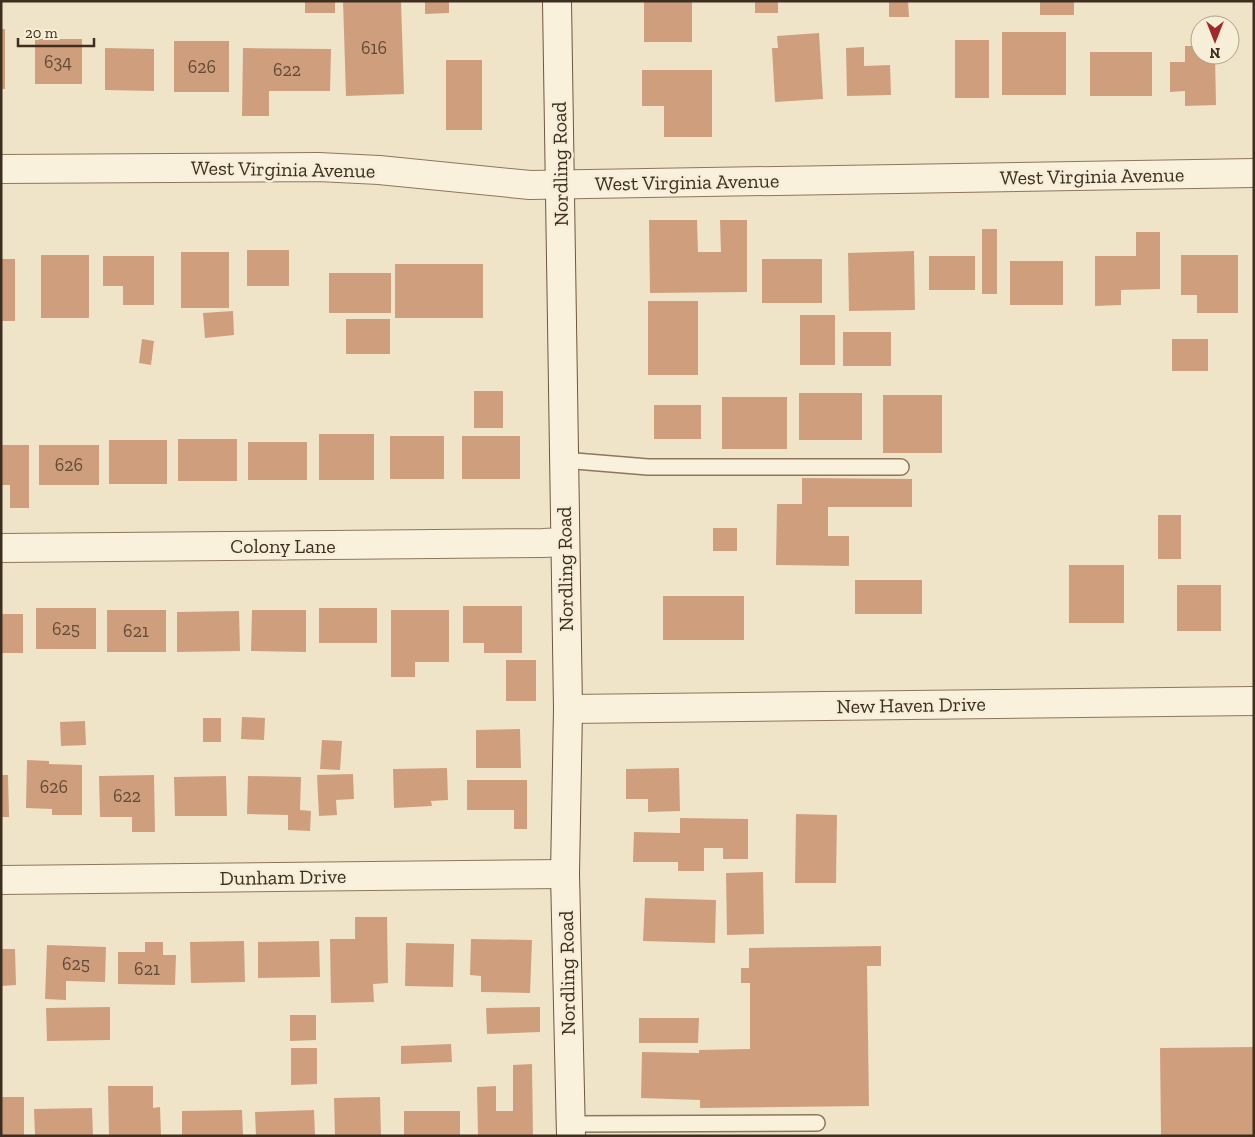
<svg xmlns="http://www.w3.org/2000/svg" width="1255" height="1137" viewBox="0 0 1255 1137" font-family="'Zilla Slab',serif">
	<rect width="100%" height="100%" fill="#f0e4c8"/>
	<g fill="#cf9f7d">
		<rect x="305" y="1" width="30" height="12"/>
		<path d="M343,1H401L404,94L346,96Z"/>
		<path d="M425,1H449V13L425,14Z"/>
		<rect x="644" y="1" width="48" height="41"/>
		<rect x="755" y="1" width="23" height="12"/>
		<path d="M889,1H908L909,17H889Z"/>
		<rect x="1040" y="1" width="34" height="14"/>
		<rect x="1" y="29" width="4" height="60"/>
		<rect x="1002" y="32" width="64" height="63"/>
		<path d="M819,33L823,99L775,102L772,48H778L777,36Z"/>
		<rect x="35" y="39" width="47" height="45"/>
		<rect x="955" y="40" width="34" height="58"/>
		<rect x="174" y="41" width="55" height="51"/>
		<path d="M1185,46H1200V55H1215L1216,105L1185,106V91L1170,92V62H1185Z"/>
		<path d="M864,47V66L890,65L891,95L847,96L846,48Z"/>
		<path d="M105,48L154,49V91L105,90Z"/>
		<path d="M243,48L331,49L330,91H269V116H242Z"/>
		<rect x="1090" y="52" width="62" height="44"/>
		<rect x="446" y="60" width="36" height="70"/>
		<path d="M642,70H712V137H664V106H642Z"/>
		<path d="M649,220H697L698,252H721L720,220H747V292L650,293Z"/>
		<rect x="982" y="229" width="15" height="65"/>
		<path d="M1136,232H1160V289L1121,290V305L1095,306V256H1136Z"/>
		<rect x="247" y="250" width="42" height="36"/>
		<path d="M914,251L915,310L849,311L848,253Z"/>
		<rect x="181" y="252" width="48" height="56"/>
		<rect x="41" y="255" width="48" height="63"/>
		<path d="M1181,255H1238V313H1197V295H1181Z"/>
		<path d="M103,256H154V305H123V286H103Z"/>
		<rect x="929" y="256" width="46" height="34"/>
		<rect x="1" y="259" width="14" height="62"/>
		<rect x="762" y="259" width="60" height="44"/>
		<rect x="1010" y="261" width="53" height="44"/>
		<rect x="395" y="264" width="88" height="54"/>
		<rect x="329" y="273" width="62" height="40"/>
		<rect x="648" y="301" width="50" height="74"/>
		<path d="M233,311L234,335L205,338L203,313Z"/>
		<rect x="800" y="315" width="35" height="50"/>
		<rect x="346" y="319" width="44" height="35"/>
		<rect x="843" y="332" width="48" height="34"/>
		<path d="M142,339L154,341L151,365L139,363Z"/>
		<rect x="1172" y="339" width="36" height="32"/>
		<rect x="474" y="391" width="29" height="37"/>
		<rect x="799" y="393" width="63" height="47"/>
		<rect x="883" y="395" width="59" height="58"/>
		<rect x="722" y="397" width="65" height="52"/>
		<rect x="654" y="405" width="47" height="34"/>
		<rect x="319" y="434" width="55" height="46"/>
		<rect x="390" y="436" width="54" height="43"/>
		<rect x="462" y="436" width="58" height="43"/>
		<rect x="178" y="439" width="59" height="42"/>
		<rect x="109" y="440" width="58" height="44"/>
		<rect x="248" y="442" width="59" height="38"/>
		<path d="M1,445H29V508H10V485H1Z"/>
		<rect x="39" y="445" width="60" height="40"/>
		<path d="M802,478L912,479V507H828V536H849V566L776,565L777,504H802Z"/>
		<rect x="1158" y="515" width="23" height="44"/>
		<rect x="713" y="528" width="24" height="23"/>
		<rect x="1069" y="565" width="55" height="58"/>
		<rect x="855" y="580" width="67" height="34"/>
		<rect x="1177" y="585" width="44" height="46"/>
		<rect x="663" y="596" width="81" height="44"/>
		<path d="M463,606H522V653H484V643H463Z"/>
		<rect x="36" y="608" width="60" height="41"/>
		<rect x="319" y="608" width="58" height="35"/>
		<rect x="107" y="610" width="59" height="42"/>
		<path d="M252,610H306V652L251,651Z"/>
		<path d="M391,610H449V662H415V677H391Z"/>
		<path d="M239,611L240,651L177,652V612Z"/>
		<rect x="1" y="614" width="22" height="39"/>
		<rect x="506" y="660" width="30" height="41"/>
		<path d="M242,717L265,718L264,740L241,739Z"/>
		<rect x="203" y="718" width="18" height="24"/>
		<path d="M85,721L86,745L61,746L60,722Z"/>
		<path d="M520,729L521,768H476V730Z"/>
		<path d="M322,740L342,741L340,770L320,769Z"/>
		<path d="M27,760L49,761V764L82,765V815H52V809L26,808Z"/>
		<path d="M447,768L448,800L431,801L432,806L394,808L393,769Z"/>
		<path d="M679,768L680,811L648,812V799H626V769Z"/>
		<path d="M353,774L354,799L336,800L337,815L319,816L317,775Z"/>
		<path d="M1,775H8L9,817H1Z"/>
		<path d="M154,775L155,832H132V817H100L99,776Z"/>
		<path d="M226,776L227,816H175L174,777Z"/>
		<path d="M248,776L301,777L300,810L311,811L310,831L288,830V815L247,814Z"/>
		<path d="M467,780H527V829H514V810H467Z"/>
		<path d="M796,814L837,815L836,883H795Z"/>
		<path d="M680,818L748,819V859H723V848H704V871H678V862H633L634,832L680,833Z"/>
		<path d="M763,872L764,934L727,935L726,873Z"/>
		<path d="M645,898L716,900L715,943L643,941Z"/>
		<path d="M355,917H387L388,983L373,984L374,1002L331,1003L330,939H355Z"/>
		<path d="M471,939L532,940L530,993L481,992V976L470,975Z"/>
		<path d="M244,941L245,982L191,983L190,942Z"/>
		<path d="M319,941L320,977L258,978V942Z"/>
		<path d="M145,942H163V955H176L175,985L118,984V952H145Z"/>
		<path d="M406,943L454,944L453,987L405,986Z"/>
		<path d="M47,945L106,947L105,982L66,981V1000L45,999Z"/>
		<path d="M881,946V966H867L869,1106L700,1108V1100L641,1098L642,1052L699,1053V1050L750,1049V983H741V968H749V948Z"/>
		<path d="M1,949H15L16,985L1,986Z"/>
		<path d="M110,1007V1040L47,1041L46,1008Z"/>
		<path d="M540,1007V1032L487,1034L486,1008Z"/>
		<path d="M290,1015H316V1040L290,1041Z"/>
		<path d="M639,1018H699L698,1043H639Z"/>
		<path d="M451,1044L452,1062L401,1064V1046Z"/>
		<path d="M1254,1047V1136H1161L1160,1048Z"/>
		<path d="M291,1048H317V1084L291,1085Z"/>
		<path d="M532,1064L533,1136H478L477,1087L496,1086V1111H513V1065Z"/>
		<path d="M108,1086H153V1108L160,1107L161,1136H109Z"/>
		<rect x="1" y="1097" width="23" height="39"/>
		<path d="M380,1097L381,1136H335L334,1098Z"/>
		<path d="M92,1108L93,1136H35L34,1109Z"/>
		<path d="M242,1110L243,1136H182V1111Z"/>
		<path d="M314,1110L315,1136H256L255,1112Z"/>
		<rect x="404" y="1111" width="56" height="25"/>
	</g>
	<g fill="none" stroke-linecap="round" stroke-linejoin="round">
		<defs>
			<g id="lane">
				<path d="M563,460L648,467H901"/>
				<path d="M570,1124L817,1123"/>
			</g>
			<g id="street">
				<path d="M1,169L318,167L379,170L530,185L1254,173"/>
				<path d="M1,548L543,543L564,542"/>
				<path d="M568,709L1254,701"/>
				<path d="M1,880L565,874"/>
			</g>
			<path id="secondary" d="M557,1L568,709L565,874L571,1136"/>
		</defs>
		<use href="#lane" stroke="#8d765c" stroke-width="18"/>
		<use href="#street" stroke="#8d765c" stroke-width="30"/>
		<use href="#secondary" stroke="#6f573f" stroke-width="30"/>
		<use href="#lane" stroke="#faf1dc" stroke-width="15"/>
		<use href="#street" stroke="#faf1dc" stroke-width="28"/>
		<use href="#secondary" stroke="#faf1dc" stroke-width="28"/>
	</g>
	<g text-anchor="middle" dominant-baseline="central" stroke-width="5" stroke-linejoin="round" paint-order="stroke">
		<g font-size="18" fill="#624a37">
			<text x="374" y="48">616</text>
			<text x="58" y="62">634</text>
			<text x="202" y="67">626</text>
			<text x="287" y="70">622</text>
			<text x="69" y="465">626</text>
			<text x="66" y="629">625</text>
			<text x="136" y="631">621</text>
			<text x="54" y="787">626</text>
			<text x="127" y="796">622</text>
			<text x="76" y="964">625</text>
			<text x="147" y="969">621</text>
		</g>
		<g font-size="20" fill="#3d2e20" stroke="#f7eed8">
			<text transform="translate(560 164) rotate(-91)">Nordling Road</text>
			<text transform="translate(283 169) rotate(1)">West Virginia Avenue</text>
			<text transform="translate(1092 176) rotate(-1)">West Virginia Avenue</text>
			<text transform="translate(687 182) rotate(-1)">West Virginia Avenue</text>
			<text x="283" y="546">Colony Lane</text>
			<text transform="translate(565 569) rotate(-91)">Nordling Road</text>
			<text transform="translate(911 705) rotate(-1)">New Haven Drive</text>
			<text transform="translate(283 877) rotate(-1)">Dunham Drive</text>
			<text transform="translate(567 973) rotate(-91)">Nordling Road</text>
		</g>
	</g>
	<rect width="1255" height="1137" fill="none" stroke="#3d2e20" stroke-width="5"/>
	<g transform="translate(1215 40) rotate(180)"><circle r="24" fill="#f7eed8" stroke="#ada18e"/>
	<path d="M0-4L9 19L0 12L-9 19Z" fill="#9e2a2b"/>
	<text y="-8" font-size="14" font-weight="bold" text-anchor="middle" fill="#3d2e20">N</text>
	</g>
	<path d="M18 38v8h76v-8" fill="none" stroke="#3d2e20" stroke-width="2.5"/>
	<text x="25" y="38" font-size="15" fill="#3d2e20" stroke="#f7eed8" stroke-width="4" paint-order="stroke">20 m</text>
</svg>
